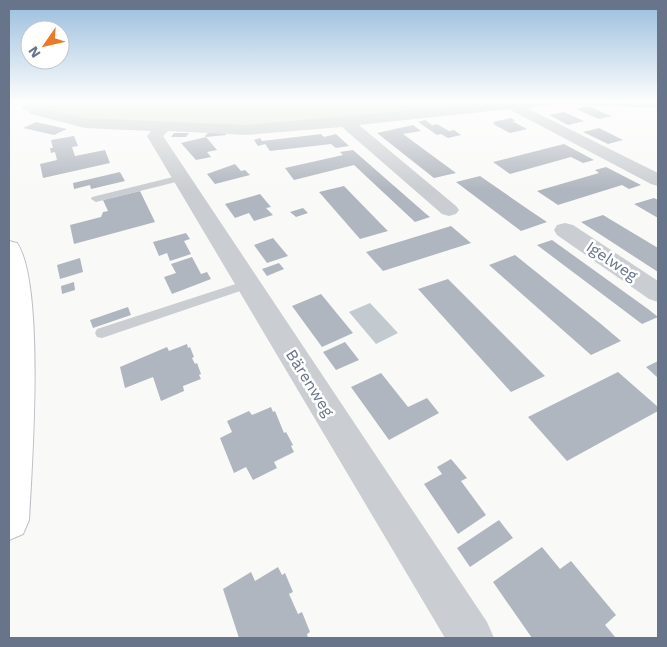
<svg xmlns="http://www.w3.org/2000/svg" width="667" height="647" viewBox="0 0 667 647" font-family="'Work Sans',sans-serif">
	<rect width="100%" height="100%" fill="#f9faf8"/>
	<path fill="#dae2d8" d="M28,100H658V104L559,100L246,130L85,123L21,109Z"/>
	<path fill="#c2cad0" d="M370,303L398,333L376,344L349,312Z"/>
	<g fill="#b0b6bf">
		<path d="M589,106L606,114L613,116L599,119L576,109Z"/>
		<path d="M564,112L584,121L568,125L549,115Z"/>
		<path d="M511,118L516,121H512L527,129L510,133L493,124L495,123L493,122Z"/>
		<path d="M425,120L432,125L437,124L449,131L454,130L461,135L448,138L441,134L437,135L418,122Z"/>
		<path d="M36,122L67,129L54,135L23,128Z"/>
		<path d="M413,125L421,131L403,134L456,173L434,178L377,133Z"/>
		<path d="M599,128L623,140L608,144L583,132Z"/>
		<path d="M174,133H189L186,137H171Z"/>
		<path d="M208,133H226V135L206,137L205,136Z"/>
		<path d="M321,134L324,137L336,134L349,146L336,148L331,144L270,151L265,144L258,146L254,140L260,138L262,141Z"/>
		<path d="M74,136L78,146L72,147L75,156L105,150L110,163L43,178L40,164L57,160L55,152L51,153L50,148H53L51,140Z"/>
		<path d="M206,137L217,150L207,152L211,157L196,160L181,143Z"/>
		<path d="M564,144L594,160L583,163L571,157L510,174L493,162Z"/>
		<path d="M353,150L425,213L430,217L415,222L354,165L294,180L285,168L343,155L340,152Z"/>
		<path d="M235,164L241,171L245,170L250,175L215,184L207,174Z"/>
		<path d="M606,167L641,185L629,189L622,185L558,205L537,191L599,173L595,170Z"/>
		<path d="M120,172L125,181L91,189L90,185L74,189L73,183Z"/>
		<path d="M480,176L532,212L547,222L521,231L456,182Z"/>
		<path d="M344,186L378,221L388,231L360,239L319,192Z"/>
		<path d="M140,191L155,222L74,244L70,225L101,217L103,212L108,211L103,200Z"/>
		<path d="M260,194L271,207L266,208L273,215L254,221L249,213L235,218L225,204Z"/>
		<path d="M654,198L658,200V218L634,204Z"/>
		<path d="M303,208L308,213L296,217L290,212Z"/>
		<path d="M603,215L658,248V272L581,222Z"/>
		<path d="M451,226L471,243L383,271L366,252Z"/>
		<path d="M186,233L190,239L184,241L191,254L170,261L167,253L159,256L153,242Z"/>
		<path d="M273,238L288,256L267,263L254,245Z"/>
		<path d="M552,240L648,309L658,317L642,324L537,245Z"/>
		<path d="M515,255L601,324L621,341L591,355L489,265Z"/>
		<path d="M192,257L201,274L207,272L211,279L172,294L164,277L176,273L171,264Z"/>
		<path d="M80,258L83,272L60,279L57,265Z"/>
		<path d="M279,263L284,269L267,276L262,269Z"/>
		<path d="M448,279L545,376L511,392L418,289Z"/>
		<path d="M74,282L75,290L62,294L61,286Z"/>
		<path d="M321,294L353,333L322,347L292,306Z"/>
		<path d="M128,307L131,315L93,328L90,320Z"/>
		<path d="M345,342L359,360L336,370L323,352Z"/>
		<path d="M187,344L188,348L190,347L194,357L192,358L195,364L197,363L201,374L199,375L201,379L183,386L184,391L161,401L153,377L125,388L120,367L167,347L169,351Z"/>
		<path d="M658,361V378L646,367Z"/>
		<path d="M618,372L658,407V411L567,461L528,417Z"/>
		<path d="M381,373L408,407L427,398L439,413L389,440L351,387Z"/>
		<path d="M271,407L273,412L275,411L284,433L286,432L293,445L291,446L294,452L274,462L277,468L253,480L246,467L234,473L220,438L232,432L227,421L249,411L252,415Z"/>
		<path d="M451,459L467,478L461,481L486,515L458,534L424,484L442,474L437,467Z"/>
		<path d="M499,520L513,538L470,567L457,548Z"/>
		<path d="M542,547L560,569L571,561L616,615L605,625L616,638H532L493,582Z"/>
		<path d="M278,567L282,575L285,573L293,592L289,594L298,614L302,612L310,632L307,634L308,638H239L223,589L251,572L255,581Z"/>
	</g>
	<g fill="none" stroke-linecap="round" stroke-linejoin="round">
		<defs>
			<path id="secondary" d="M9,241L17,243C45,284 32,465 29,520L23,534L9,540Z"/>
		</defs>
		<use href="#secondary" stroke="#bcc0c6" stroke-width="2"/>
		<g fill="#cacdd1" fill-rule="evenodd">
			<path d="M181,175L186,178L184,180L96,202L91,199L92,197Z"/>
			<path d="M248,280L252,281L254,284L252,287L102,338L97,337L95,333L97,329Z"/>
		</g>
		<g fill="#cacdd1" fill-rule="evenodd">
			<path d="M521,100H658V108L559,104L527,108L658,173V186L651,184L509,109L359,125L456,206L459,210L456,214L449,216L442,214L342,127L246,135L168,131L163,136L487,622L494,638H445L147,136L151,131L85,128L31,114L29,111L31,108L36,107L85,118L246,125Z"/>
			<path d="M565,223L573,225L658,281V302L649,299L557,235L554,230L557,225Z"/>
		</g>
		<use href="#secondary" fill="#fff" fill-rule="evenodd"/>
	</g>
	<linearGradient id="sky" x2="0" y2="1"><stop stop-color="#99bdde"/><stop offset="0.53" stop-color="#fcfdfc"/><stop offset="1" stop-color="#fcfdfc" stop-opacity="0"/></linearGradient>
	<rect width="667" height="190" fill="url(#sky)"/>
	<g text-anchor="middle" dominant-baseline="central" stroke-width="5" stroke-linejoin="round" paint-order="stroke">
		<g font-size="16" fill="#68748a" stroke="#fff">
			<text transform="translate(612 261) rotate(34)">Igelweg</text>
			<text transform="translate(310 383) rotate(58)">Bärenweg</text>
		</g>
	</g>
	<rect width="667" height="647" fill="none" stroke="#68748a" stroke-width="20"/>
	<g transform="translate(45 45) rotate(236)"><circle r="24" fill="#ffffff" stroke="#c3c7d0"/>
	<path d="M0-4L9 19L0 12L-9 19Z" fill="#ea7928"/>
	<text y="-8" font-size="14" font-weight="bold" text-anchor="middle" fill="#68748a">N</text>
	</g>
</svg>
